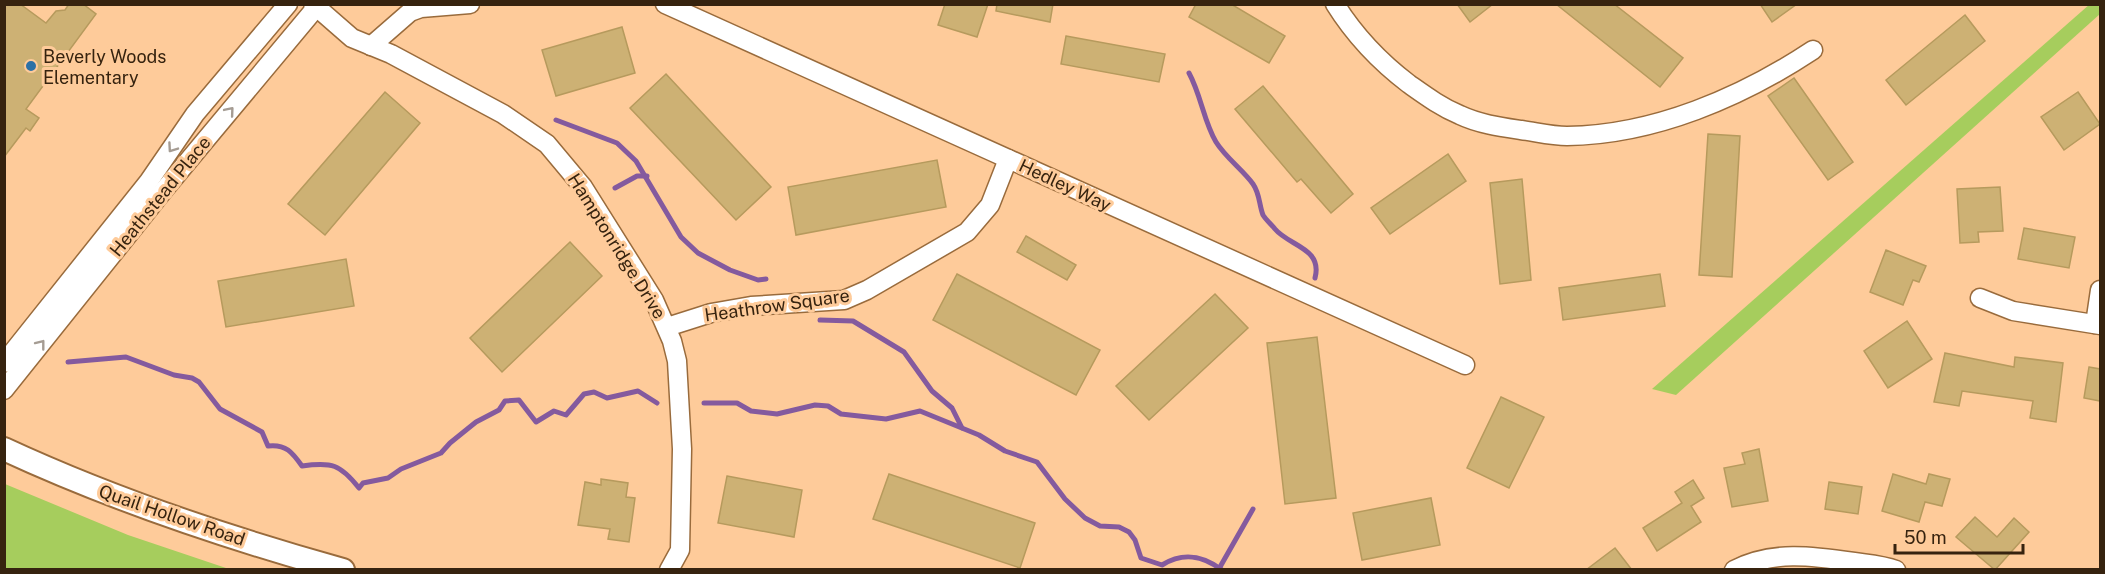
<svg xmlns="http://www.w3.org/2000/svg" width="2105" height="574" viewBox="0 0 2105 574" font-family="'Public Sans',sans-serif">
	<rect width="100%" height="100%" fill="#fecb9a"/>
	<g fill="#a6cd5d">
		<path d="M2090,4L2100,5V14L1676,395L1652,389Z"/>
		<path d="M5,484L128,535L226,568L5,569Z"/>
	</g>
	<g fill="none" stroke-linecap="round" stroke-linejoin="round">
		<g stroke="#845a9e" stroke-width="5">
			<path d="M1189,73C1201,95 1204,122 1216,142C1226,158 1243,170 1253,184C1260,194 1259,205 1263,215C1266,220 1272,225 1275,229C1289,246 1323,248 1315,278"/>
			<path d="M556,120L617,143L636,161L681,237L698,253L730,270L758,280L766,279"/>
			<path d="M615,188L637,176H647"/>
			<path d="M820,320L853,321L904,352L932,391L952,408L962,428"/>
			<path d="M68,362L126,357L174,375L192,378L199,382L220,409L262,432L268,446C286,444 292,452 302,466C332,462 340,464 359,488L363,483L388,478L401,469L441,453L450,443L476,422L499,410L505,401L519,400L536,422L554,411L566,415L584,394L594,392L607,398L638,391L657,403"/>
			<path d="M704,403H737L751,411L777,414L815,405L828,406L841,414L886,419L920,411L979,435L1005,451L1037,462L1065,499L1085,518L1100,526L1119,527L1129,532L1135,540L1141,558L1162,565C1183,552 1202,555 1222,570"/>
			<path d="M1220,567L1253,509"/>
		</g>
	</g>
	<g fill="#cdb174" stroke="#b69a5d" stroke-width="1.5">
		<path d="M4,4H20L46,23L56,11L65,10L69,4H83L96,14L26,109L39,118L30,131L26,128L4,157Z"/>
		<path d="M945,4H988L977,37L938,25Z"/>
		<path d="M997,4H1053L1050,22L996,11Z"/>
		<path d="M1196,4H1231L1285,36L1269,63L1189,17Z"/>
		<path d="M1457,4H1493L1470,22Z"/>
		<path d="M1556,4H1614L1683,58L1660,87Z"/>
		<path d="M1760,4H1797L1772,22Z"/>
		<path d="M1965,15L1985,41L1906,105L1886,80Z"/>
		<path d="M622,27L635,73L556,96L542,50Z"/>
		<path d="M1066,36L1165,54L1159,82L1061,64Z"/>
		<path d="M666,74L771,187L736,220L630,108Z"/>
		<path d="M1794,78L1853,162L1828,180L1768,96Z"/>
		<path d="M1263,86L1353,194L1331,213L1301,179L1297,182L1235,109Z"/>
		<path d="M385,92L420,123L325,235L288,204Z"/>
		<path d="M2078,92L2100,124L2064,150L2041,117Z"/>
		<path d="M1708,134L1740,136L1732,277L1699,275Z"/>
		<path d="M1448,154L1466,181L1390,234L1371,208Z"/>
		<path d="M937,160L946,207L796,235L788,187Z"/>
		<path d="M1522,179L1531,280L1500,284L1490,183Z"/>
		<path d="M2000,187L2003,231L1978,232L1979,242L1960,243L1957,189Z"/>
		<path d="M2024,228L2075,237L2069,268L2018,259Z"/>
		<path d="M1026,236L1076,265L1067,280L1017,252Z"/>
		<path d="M570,242L602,276L502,372L470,338Z"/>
		<path d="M1886,250L1926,266L1919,282L1913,280L1903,305L1870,292Z"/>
		<path d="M346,259L354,306L226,327L218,281Z"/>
		<path d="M957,274L1100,350L1076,395L933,320Z"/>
		<path d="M1660,274L1665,306L1563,320L1559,288Z"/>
		<path d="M1215,294L1248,328L1149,420L1116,386Z"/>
		<path d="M1907,321L1932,359L1888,388L1864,351Z"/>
		<path d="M1317,337L1336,498L1285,504L1267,343Z"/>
		<path d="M1945,353L2014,367L2015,357L2063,363L2056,422L2030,418L2033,401L1962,391L1959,406L1934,402Z"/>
		<path d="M2089,367L2100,369V401L2084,398Z"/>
		<path d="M1501,397L1544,417L1509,488L1467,468Z"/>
		<path d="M1759,449L1768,501L1732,507L1724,468L1745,464L1742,453Z"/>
		<path d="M889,474L1035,523L1020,568L873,519Z"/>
		<path d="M1893,474L1926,484L1929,474L1950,479L1942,506L1925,502L1919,522L1882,511Z"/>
		<path d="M727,476L802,490L794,537L718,523Z"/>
		<path d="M601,479L628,483L626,497L635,498L629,542L608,539L610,529L578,525L585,482L601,485Z"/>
		<path d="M1693,480L1704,498L1691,506L1701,522L1657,551L1643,528L1682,503L1675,492Z"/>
		<path d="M1829,482L1862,487L1858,514L1825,509Z"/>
		<path d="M1431,498L1440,545L1362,560L1353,513Z"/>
		<path d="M1975,517L1997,537L2014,518L2029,532L1995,570L1956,537Z"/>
		<path d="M1615,548L1632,570H1586Z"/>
	</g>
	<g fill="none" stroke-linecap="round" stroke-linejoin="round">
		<defs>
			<g id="minor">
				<path d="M313,4L352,38L391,54L503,114L547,144L583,187L654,300L672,341L677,361L682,449L680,550L669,570"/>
				<path d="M665,4L1465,365"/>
				<path d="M1335,4C1355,36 1380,62 1409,84C1426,96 1441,107 1460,115C1479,124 1501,127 1521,130C1536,132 1552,136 1567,136C1654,135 1742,97 1813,50"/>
				<path d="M371,46L410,12L421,8L470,4"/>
				<path d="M1980,298L2013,311L2100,325"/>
				<path d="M2095,324L2100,290"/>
				<path d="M667,327L711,313L751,306L844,300L867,290L967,232L990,205L1008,159"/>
				<path d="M4,363L149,181L195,114L288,4"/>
				<path d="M4,390L163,191L319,4"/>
				<path d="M1734,570C1772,550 1813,556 1854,562C1868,564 1883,565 1896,570"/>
			</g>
			<path id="major" d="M4,449C114,500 228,538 343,570"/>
		</defs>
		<use href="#minor" stroke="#996b3c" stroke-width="21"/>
		<use href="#major" stroke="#996b3c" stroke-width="26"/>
		<use href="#minor" stroke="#fff" stroke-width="18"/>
		<use href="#major" stroke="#fff" stroke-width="22"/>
	</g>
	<defs><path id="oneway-chevron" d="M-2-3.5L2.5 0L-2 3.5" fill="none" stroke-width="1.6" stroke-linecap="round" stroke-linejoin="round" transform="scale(1.5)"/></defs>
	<g stroke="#a59c93">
		<use href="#oneway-chevron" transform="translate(230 111) rotate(-50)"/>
		<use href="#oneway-chevron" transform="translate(172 148) rotate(125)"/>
		<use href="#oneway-chevron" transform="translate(41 344) rotate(-52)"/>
	</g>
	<circle fill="#2d71a6" stroke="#fecb9a" stroke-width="2" cx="31" cy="66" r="6"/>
	<g text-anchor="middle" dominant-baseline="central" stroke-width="6" stroke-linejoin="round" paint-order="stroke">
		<g font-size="18" fill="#36230f" stroke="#fecb9a" text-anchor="start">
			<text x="43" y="56">Beverly Woods<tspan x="43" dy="21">Elementary</tspan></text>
		</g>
		<g font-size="18" fill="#36230f" stroke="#fecb9a">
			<text transform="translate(1065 185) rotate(25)">Hedley Way</text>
			<text transform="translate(160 196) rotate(-51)">Heathstead Place</text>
			<text transform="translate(617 246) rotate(58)">Hamptonridge Drive</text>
			<text transform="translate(777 305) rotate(-8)">Heathrow Square</text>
			<text transform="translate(172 515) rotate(19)">Quail Hollow Road</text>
		</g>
	</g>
	<rect width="2105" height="574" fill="none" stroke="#36230f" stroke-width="12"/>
	<path d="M1895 544v9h128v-9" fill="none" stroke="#36230f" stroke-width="3"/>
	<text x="1904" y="544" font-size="18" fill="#36230f" stroke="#fecb9a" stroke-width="4.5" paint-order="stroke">50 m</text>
</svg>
